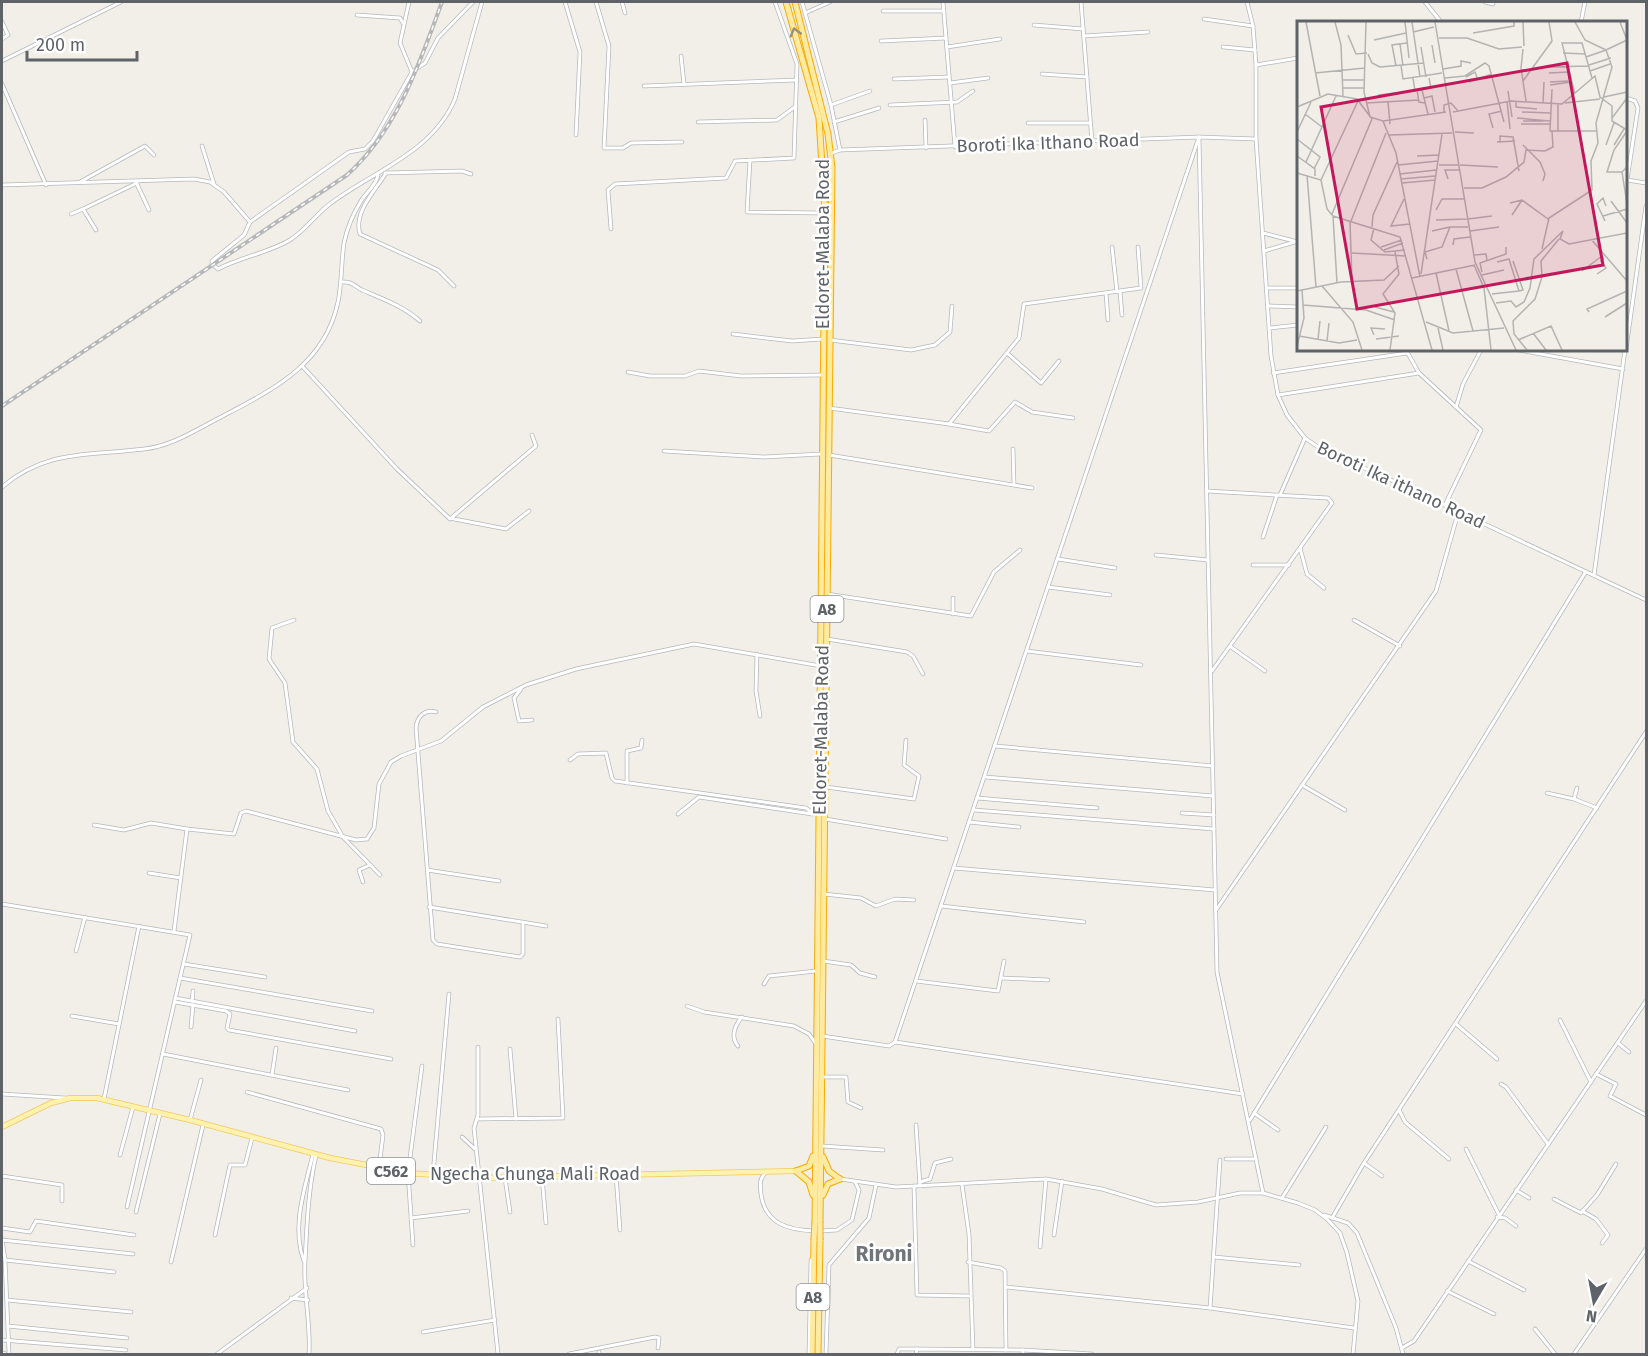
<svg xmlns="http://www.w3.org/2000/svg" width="1648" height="1356" viewBox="0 0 1648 1356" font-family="'Fira Sans',sans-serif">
	<rect width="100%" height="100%" fill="#f1efe8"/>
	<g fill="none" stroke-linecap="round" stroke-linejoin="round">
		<defs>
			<g id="minor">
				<path d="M565,2L580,52L576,135"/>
				<path d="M596,2L609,46L604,148H623L631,143L682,142"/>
				<path d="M622,2L625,13"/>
				<path d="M802,2L831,105L840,150"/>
				<path d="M943,2L955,147"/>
				<path d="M1081,2L1092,142"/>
				<path d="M1247,2L1253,26L1256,65V139L1271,356L1278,395L1287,415L1305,438L1325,452L1374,472L1646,600"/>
				<path d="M1425,2L1441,22"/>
				<path d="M1485,2L1493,4"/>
				<path d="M883,11H944"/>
				<path d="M805,13L830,2"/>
				<path d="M357,15L400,18L403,23"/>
				<path d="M1204,19L1253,26"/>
				<path d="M2,22L8,35L2,39"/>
				<path d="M1581,22L1585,2"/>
				<path d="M1034,25L1083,29"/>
				<path d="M1084,36L1148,32"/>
				<path d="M881,41L946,38"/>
				<path d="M947,47L1000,39"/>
				<path d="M1223,47L1255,50"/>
				<path d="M681,56L684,84"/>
				<path d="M2,61L121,2"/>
				<path d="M1256,65L1298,58"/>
				<path d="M413,71L425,63L438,38L473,2"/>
				<path d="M1042,74L1087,77"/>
				<path d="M894,79L949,77"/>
				<path d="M950,83L988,78"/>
				<path d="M2,84L46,185"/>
				<path d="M644,86L797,80"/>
				<path d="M1626,98L1635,101L1638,108L1627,180"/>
				<path d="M831,105L870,91"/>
				<path d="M890,105L957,102L973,91"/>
				<path d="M925,120L926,148"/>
				<path d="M698,122L777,120L796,106"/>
				<path d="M834,122L879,108"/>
				<path d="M1028,123H1090"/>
				<path d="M1199,137L1217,972L1263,1193"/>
				<path d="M202,146L214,184"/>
				<path d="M832,153L840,150L1199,137L1256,139"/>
				<path d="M750,160L747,212L824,213"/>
				<path d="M385,173L462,171L471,174"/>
				<path d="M386,173C376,190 353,212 360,234L438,270L454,286"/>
				<path d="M1627,180L1646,183"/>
				<path d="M80,182L145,146L154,155"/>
				<path d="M136,182L149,210"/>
				<path d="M2,185L194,179L210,182L224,192L250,222L244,235L212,261V264L218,269C241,257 268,253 290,240C306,230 316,214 331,203C374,171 433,152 455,99L482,2"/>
				<path d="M71,214L83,209"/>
				<path d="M250,222L349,152L365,149L373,141L412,72L400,43L409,2"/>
				<path d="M611,229L608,190L615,184L726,178L735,161L794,158L797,64L775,2"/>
				<path d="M96,230L83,209L137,183"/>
				<path d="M1263,233L1294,241"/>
				<path d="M1112,247L1117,292"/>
				<path d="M1264,251L1298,241"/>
				<path d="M342,282C352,281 354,286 362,290C383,299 403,306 420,321"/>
				<path d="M1268,288H1298"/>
				<path d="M1120,292L1122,315"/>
				<path d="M1106,293L1108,320"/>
				<path d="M1269,306L1298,307"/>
				<path d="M1269,328L1298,325"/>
				<path d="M733,334L792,341L823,339"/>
				<path d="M830,340L911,350L935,345L950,332L952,306"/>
				<path d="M1626,349L1646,206"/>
				<path d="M1406,350L1419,373L1481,430L1445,505"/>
				<path d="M1519,350L1623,369"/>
				<path d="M1007,353L1041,383L1059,361"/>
				<path d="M303,367L397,469L449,518L506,529L529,511"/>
				<path d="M628,372L650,376H685L699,371L741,376L823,375"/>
				<path d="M1273,373L1407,353"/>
				<path d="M1278,395L1419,373"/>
				<path d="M1456,407L1463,384L1481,350"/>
				<path d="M829,408L949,424L1019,338L1024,304L1141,288L1138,247"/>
				<path d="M949,424L989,431L1015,402L1032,412L1073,418"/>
				<path d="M1013,449L1014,485"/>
				<path d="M664,451L764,457L821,454"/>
				<path d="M829,455L1032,488"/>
				<path d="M2,487C47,449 89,456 144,449C173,446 197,429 223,416C274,389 325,364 338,302C342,283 341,263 344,243C347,228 353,214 361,201C366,193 377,184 378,175"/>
				<path d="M1207,491L1328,498L1332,503L1212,671"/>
				<path d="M1280,495L1305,438"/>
				<path d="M450,519L536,446L532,435"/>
				<path d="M1263,537L1277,495"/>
				<path d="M1300,548L1307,574L1324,588"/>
				<path d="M1156,555L1208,560"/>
				<path d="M1058,559L1115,568"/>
				<path d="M1253,565H1289"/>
				<path d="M1594,575L1625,350"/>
				<path d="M1048,587L1110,595"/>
				<path d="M827,594L971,616L994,572L1020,550"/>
				<path d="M953,614V598"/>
				<path d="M294,620L272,628L269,659L285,683L293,742L317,769L328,811L343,837L380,875"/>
				<path d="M1354,620L1400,646"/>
				<path d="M827,639L907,652L913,656L923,674"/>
				<path d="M1231,647L1265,671"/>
				<path d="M1027,651L1141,665"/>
				<path d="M757,654L756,691L760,716"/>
				<path d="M521,689L514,698L519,721L532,720"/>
				<path d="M436,712C424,709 417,717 416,728L433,940L437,944L520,957L523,954V923"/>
				<path d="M995,746L1213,766"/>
				<path d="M570,760L578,754L606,753L612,778L615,781L806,808L812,813"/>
				<path d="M985,777L1213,796"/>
				<path d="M627,783V751L641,748L642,740"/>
				<path d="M1302,785L1345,810"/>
				<path d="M826,787L914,799L919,776L904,765L906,740"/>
				<path d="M1547,793L1574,799L1597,808"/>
				<path d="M977,798L1097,808"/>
				<path d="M1574,799L1577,788"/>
				<path d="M974,810L1214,829"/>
				<path d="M1182,813L1214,815"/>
				<path d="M678,814L699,797L812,814"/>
				<path d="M825,819L946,839"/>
				<path d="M969,822L1019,827"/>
				<path d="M94,825L124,830L151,823L187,829"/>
				<path d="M954,868L1215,890"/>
				<path d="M427,870L499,881"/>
				<path d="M149,873L181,878"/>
				<path d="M363,882L359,870L370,865"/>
				<path d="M824,894L861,898L876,906L895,899L914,900"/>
				<path d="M2,904L190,935L127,1207"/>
				<path d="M941,906L1084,922"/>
				<path d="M429,907L546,926"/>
				<path d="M1216,910L1436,591L1458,513"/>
				<path d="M174,931L187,829L234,834L241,813L246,811L356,840L367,839L374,828L379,784L391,762L401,756L441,741L483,707L526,685L576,669L694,644L821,666"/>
				<path d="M76,951L85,917"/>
				<path d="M823,961L851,965L860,973L875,977"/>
				<path d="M184,964L265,977"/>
				<path d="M180,978L372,1011"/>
				<path d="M1002,978L1048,980"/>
				<path d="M916,981L998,991L1004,961"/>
				<path d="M764,984L769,976L816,971"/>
				<path d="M175,998L355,1031"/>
				<path d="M192,1001L193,991"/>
				<path d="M175,1002L226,1011L230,1014L227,1028L229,1030L391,1059"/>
				<path d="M687,1006L704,1012L794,1026L809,1034L816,1044"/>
				<path d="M72,1016L119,1024"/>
				<path d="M1560,1020L1591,1082"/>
				<path d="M1456,1024L1497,1059"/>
				<path d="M191,1027L193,1005"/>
				<path d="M822,1036L889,1046L895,1042L1243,1094"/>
				<path d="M895,1042L1198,140"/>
				<path d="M1618,1043L1629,1052"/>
				<path d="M738,1046C730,1037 735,1025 742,1017"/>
				<path d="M478,1047V1115L474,1128L498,1354"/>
				<path d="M510,1049L516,1119"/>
				<path d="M163,1054L348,1090"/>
				<path d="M1596,1074L1616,1084L1610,1096L1646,1115"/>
				<path d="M272,1075L276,1048"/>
				<path d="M822,1077H846L848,1102L861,1108"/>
				<path d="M1501,1084L1506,1087L1548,1144"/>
				<path d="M247,1092L381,1129L383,1135L379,1167"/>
				<path d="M2,1094L65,1098"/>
				<path d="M104,1099L139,926"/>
				<path d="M1399,1110L1405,1122L1449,1159"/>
				<path d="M1254,1113L1278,1130"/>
				<path d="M477,1119L563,1118L558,1019"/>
				<path d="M190,1120L201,1080"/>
				<path d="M1250,1120L1585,573"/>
				<path d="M916,1125L920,1186"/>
				<path d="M462,1137L475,1149"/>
				<path d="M822,1146L883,1150"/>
				<path d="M1466,1149L1499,1215"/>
				<path d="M120,1155L133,1107"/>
				<path d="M1226,1159H1256"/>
				<path d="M1364,1163L1382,1176"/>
				<path d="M766,1172C759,1179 760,1185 761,1194C765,1224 788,1230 815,1231"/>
				<path d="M433,1174L449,994"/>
				<path d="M616,1175L620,1230"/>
				<path d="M2,1176L62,1185V1201"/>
				<path d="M542,1177L546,1223"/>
				<path d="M505,1178L510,1212"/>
				<path d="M840,1179L896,1187L1046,1179L1102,1189L1156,1205L1198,1202L1240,1193H1263L1298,1203L1315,1210L1327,1219L1340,1233L1347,1253L1358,1301L1353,1354"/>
				<path d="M920,1182L930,1179L935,1163L951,1159"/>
				<path d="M962,1185L969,1234L973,1350"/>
				<path d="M914,1187L917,1295L969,1296"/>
				<path d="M1516,1190L1529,1198"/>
				<path d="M1282,1198L1326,1127"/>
				<path d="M1554,1199L1581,1213L1597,1195L1616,1164"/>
				<path d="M1582,1211L1596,1219L1608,1235L1602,1243"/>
				<path d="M136,1212L160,1114"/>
				<path d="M1324,1215L1348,1223L1357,1233L1396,1328L1403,1354"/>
				<path d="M1497,1217L1505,1218L1516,1226"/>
				<path d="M411,1218L468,1211"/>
				<path d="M1332,1218L1364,1163L1646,732"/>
				<path d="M2,1228L30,1232L36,1221L134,1235"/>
				<path d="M821,1231L837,1230L852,1220L859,1190L855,1182"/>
				<path d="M215,1235L230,1165H245L252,1138"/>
				<path d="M1054,1235L1062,1181"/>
				<path d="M2,1239L5,1260L9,1354"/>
				<path d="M2,1240L133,1254"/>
				<path d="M413,1245L408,1173L422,1066"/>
				<path d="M1040,1247L1046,1179"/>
				<path d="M1214,1257L1299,1265"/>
				<path d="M5,1260L114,1272"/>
				<path d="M304,1261C291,1227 305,1188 313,1154"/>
				<path d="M1468,1261L1524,1290"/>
				<path d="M171,1262L203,1125"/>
				<path d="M968,1262L1001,1268L1005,1271L1006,1350"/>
				<path d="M1006,1287L1210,1308L1354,1328"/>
				<path d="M1447,1291L1494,1314"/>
				<path d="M291,1298L308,1300"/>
				<path d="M7,1300L131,1312"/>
				<path d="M1593,1303L1591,1311L1595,1322"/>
				<path d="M1210,1308L1220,1160"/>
				<path d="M8,1326L127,1338"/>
				<path d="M1535,1329L1555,1354"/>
				<path d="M423,1332L495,1320"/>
				<path d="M2,1340L126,1350"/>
				<path d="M1402,1348L1414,1341L1646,1001"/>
				<path d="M1023,1350L1092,1354"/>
				<path d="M599,1352V1354"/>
				<path d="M2,1353L6,1354"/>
				<path d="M217,1354L307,1288"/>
				<path d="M309,1354C311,1323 303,1292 305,1261C307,1225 308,1191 316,1155"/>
				<path d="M569,1354L655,1337L659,1338L658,1348"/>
				<path d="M809,1354L811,1260"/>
				<path d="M826,1354L829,1265L869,1218L876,1185"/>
				<path d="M897,1354L899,1349H917"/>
				<path d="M916,1354L917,1349L1023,1350V1354"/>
				<path d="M1574,1354L1646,1249"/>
			</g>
			<path id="primary" d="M2,1127L51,1103L70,1098H97L190,1120L330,1158L408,1173L479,1178L796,1171"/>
			<g id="trunk">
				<path d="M786,2L819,118L825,213L815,1221"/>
				<path d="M795,2L828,134L832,168L820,1221"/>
				<path d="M823,1157L829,1171L840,1179"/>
				<path d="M796,1171L809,1182L813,1195"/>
				<path d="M796,1171L809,1166L813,1156"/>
				<path d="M823,1195L828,1184L840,1179"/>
				<path d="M812,1354L814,1240"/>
				<path d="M818,1354L820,1240"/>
			</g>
		</defs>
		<use href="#minor" stroke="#b5b8bc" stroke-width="4.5"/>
		<use href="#primary" stroke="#f2c960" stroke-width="6"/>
		<use href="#trunk" stroke="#f9ab00" stroke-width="7"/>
		<use href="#minor" stroke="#fff" stroke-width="3"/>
		<use href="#primary" stroke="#fff2af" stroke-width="4.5"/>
		<use href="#trunk" stroke="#feeaa1" stroke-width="5"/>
		<defs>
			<path id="rail" d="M2,406L347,175C398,129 419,64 442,2"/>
		</defs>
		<use href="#rail" stroke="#b6b7b8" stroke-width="4"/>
		<use href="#rail" stroke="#fff" stroke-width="1.5" stroke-dasharray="4.5" stroke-linecap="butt"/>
		<defs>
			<g id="trunk-bridge">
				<path d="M814,1240L815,1221"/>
				<path d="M820,1240V1221"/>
			</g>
		</defs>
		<use href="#trunk-bridge" stroke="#f9ab00" stroke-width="7" stroke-linecap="butt"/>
		<use href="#trunk-bridge" stroke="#feeaa1" stroke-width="5"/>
	</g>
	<defs><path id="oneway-chevron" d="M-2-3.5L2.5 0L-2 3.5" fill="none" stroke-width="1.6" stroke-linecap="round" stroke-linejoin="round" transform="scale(1.5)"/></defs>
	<use stroke="#97927c" href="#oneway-chevron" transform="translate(795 32) rotate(-106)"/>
	<g text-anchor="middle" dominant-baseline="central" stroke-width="5" stroke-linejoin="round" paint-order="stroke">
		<g fill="#fff" stroke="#8f9295" stroke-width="1.5">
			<rect x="810.5" y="596" width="33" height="26" rx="4.5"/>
			<rect x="367" y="1158" width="48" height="26" rx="4.5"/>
			<rect x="796.5" y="1284" width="33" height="26" rx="4.5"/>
		</g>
		<g font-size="16" font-weight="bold" fill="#5f6368">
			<text x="827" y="609">A8</text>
			<text x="391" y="1171">C562</text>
			<text x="813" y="1297">A8</text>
		</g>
		<g font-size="18" fill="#5f6368" stroke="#fff">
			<text transform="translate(1048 143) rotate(-2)">Boroti Ika Ithano Road</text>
			<text transform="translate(823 244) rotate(-90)">Eldoret-Malaba Road</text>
			<text transform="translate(1401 485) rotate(25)">Boroti Ika ithano Road</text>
			<text transform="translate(821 730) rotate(-89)">Eldoret-Malaba Road</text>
			<text x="535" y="1174">Ngecha Chunga Mali Road</text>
		</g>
		<g font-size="21" font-weight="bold" fill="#70757a" stroke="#fff">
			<text x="884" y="1254">Rironi</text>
		</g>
	</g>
	<g transform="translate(1297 21)">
		<rect width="330" height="330" fill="#f1efe8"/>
		<path fill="none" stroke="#b3b3b1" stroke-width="1.5" d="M9,1L23,75M38,1L44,24L46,75M69,1L67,71L73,96L86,100L149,91M108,1L112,37M115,1L123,56M138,1L178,241L219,329M226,1L227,25M278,1L288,19L309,29M323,1L330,19M116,11L137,6M176,12L217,5V1M51,14L59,33L70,32M142,17H170L202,28L225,26M77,19L109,12M103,23L106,45M135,24L138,42M124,26L129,56M226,28L224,47L229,80M266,32L288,33M71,33L75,42L83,46L127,42M289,36L309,29M292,44L314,37M99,45L95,24L110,22M104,45L106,58L145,52M251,46L292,45M146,48L164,45V40L174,42M293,50L313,43M18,52L68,47M252,52L271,51M169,56L178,51L181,59M116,57L118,70L134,67L132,57M148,57L168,55L188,42L192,45L207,101M45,59H68M226,60L255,20L252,1M172,61L195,53M253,61L271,60M253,64L274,61M45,67H67M255,68L253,110H300M120,69L122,81L128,82M125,69L131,93M211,70L215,96M278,73L265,22H285L295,57M81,74L118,70M307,76L330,71M127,77L135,75L138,91M210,80L213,108M219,80V86L240,88M91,81L93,103M69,82L122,79M246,82L247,61M268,82L303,78M0,86L31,73L60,78L75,98M147,91V84L154,82L161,90M156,91L214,80L265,83L298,55L303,76L315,85V100L330,109M225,91L254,92M8,93L25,106M220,97L253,100M315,97L330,77M86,100L99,132L123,256M226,100H246M224,103H253M196,107L192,93L205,90M261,110V83M0,111L14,81M158,111L177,112M92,114L155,112M0,118L23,136L17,148M200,121L218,120M203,121V115L216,116L222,150M226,124L243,141L248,153L246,160M309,124L317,102M317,124L327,108M0,135L18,148V155M120,135L142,134M9,141L39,75M101,144L141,140M142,144H161M163,144L201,146M330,146L325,151L330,183M325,151H310L317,129L330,110M0,152L24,159L30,188L36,195L103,216L135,329M103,153L139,149M10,154L19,266M104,158L138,155M151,158L148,149H162M24,159L61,80M105,162L138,159M167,167H185L209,156L227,141L229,129L248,130L256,126L255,110M107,178L94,205L113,203M314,180L330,202M213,182L225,179L251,198M139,189L145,178H167M35,193L75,98M215,194L225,179M36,195L40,262M306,195L330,188M171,198L195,195M139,199L170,198M54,200L89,112M308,200L300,183L306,177L309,185M53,201L55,260M75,206L76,194L100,141M77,207L74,219L88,231L108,229M135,210L153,206M173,210L202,206M294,218L330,260M156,224L157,218L173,216M84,226L105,219M245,228L252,197L295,169L294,140L301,122L299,102L315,46L309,29L330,19M87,229L106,222M55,232L109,235M177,234L189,233L190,240M130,238L128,231L145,226L153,206H171M216,240L226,269L222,270M200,241L212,238L222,270M177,244L187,267L194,329M159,248L176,310M285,250L305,235M185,251L183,242L209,233V226M139,252L152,310M124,253L145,113M300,253L309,247L304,240L307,237M185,254L207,249M115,257L178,244M25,265L56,301L65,329M0,270L44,261L87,259L102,245M195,273L222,270M199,282L214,280L219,286L227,281L233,267L237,238L266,210L263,218L272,223L330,212M6,284L69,289L98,299M78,286L97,291M292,291L290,288L330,270M308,296L330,282M129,301L156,312L207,307M141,307L146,329M236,312L249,329M77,314L74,307L88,308M2,315L42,322L60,319M21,318L23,300M79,318L102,315M221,319L254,305L265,329M30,320L32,302M0,325L7,297L5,269M93,329L98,292L86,273L102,253L98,231M230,329L217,313L216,300L238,278L245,256L244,240L262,218"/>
		<path fill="#c2185b" fill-opacity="0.15" stroke="#c2185b" stroke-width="3" d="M270,42L306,244L60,288L24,86Z"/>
		<rect width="330" height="330" fill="none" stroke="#5f6368" stroke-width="3"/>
	</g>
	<rect width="1648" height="1356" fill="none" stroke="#5f6368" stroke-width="6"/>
	<g transform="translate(1594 1302) rotate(190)" stroke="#ffffff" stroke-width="4.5" paint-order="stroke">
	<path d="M0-4.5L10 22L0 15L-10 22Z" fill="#5f6368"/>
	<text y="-9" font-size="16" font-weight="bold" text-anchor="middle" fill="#5f6368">N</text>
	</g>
	<path d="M27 51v9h110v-9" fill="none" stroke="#5f6368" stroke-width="3"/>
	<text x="36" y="51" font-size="18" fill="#5f6368" stroke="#ffffff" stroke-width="4.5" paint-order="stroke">200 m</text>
</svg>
